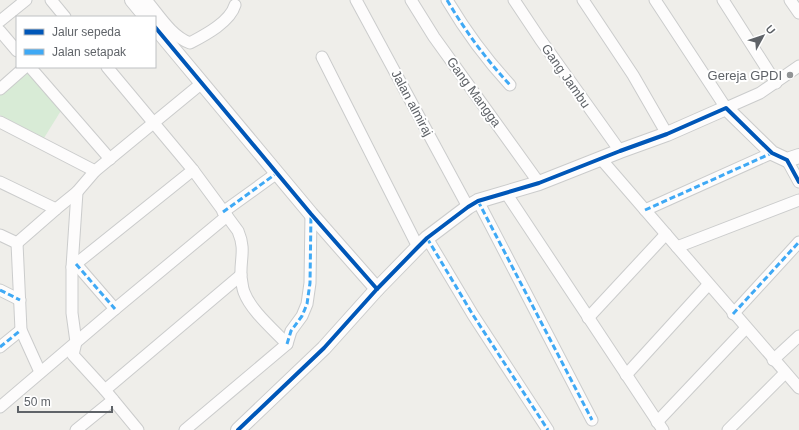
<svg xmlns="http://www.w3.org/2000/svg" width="799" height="430" viewBox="0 0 799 430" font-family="Arial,sans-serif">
	<rect width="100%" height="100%" fill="#efeeea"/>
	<path fill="#d8ebd6" d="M27,68L62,109L44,138L0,115V92Z"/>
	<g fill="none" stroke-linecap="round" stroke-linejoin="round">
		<defs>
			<g id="minor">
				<path d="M51,0L65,17"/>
				<path d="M146,0C159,15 171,36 190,43C205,35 230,22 235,5"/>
				<path d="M356,0L468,207"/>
				<path d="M411,0L434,37L539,183"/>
				<path d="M447,0C466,32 485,58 510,85"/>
				<path d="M514,0L540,39L620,151"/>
				<path d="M583,0L633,75L667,134"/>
				<path d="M655,0L726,108L760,93L799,66"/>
				<path d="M723,0L776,83"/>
				<path d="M790,0L799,13"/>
				<path d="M0,21L26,0"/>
				<path d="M0,31L17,51"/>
				<path d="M322,57L418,247"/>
				<path d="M30,67L110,159"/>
				<path d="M107,67L193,170L238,231C246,250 240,258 241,277C242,281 242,287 244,292C251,311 274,330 287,344"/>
				<path d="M0,89L25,67"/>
				<path d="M0,122L95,171"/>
				<path d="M601,159L799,388"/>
				<path d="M787,160L799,182"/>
				<path d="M0,182L56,209"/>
				<path d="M77,192L72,267V313L76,342L73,355L105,390L138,430"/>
				<path d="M506,193L663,430"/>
				<path d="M478,201L592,420"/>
				<path d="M645,210L772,153"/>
				<path d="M223,212L277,173"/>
				<path d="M0,235L17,243"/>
				<path d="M427,238L473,315L548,430"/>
				<path d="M17,243L56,209L77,192L95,171L202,83"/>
				<path d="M17,243L21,330L40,372"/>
				<path d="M677,247L799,200"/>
				<path d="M76,264L115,309"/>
				<path d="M72,267L193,170"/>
				<path d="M0,290L20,300"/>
				<path d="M733,314L799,242"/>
				<path d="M588,318L666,234"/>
				<path d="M0,347L21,330"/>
				<path d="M773,360L799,336"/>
				<path d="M626,375L708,285"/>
				<path d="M105,390L241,275"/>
				<path d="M0,407L115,309L227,216"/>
				<path d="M657,422L746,328"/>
				<path d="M76,430L113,400"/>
				<path d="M185,430L287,344L291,331L302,316L307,304L310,283L311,214"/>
				<path d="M728,430L785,373"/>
			</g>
			<g id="tertiary">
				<path d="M132,0L146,17"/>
				<path d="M155,27L311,214L377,289"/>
				<path d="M238,430L324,348L377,289L418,247L427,238L468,207L478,201L539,183L620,151L667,134L726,108L772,153L787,160L799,156"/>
			</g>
		</defs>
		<use href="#minor" stroke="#cbcccc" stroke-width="13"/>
		<use href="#tertiary" stroke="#cbcccc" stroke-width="16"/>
		<use href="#minor" stroke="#fdfcfc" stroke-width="11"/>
		<use href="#tertiary" stroke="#fdfcfc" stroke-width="14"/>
		<g stroke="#3fa9f5" stroke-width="3" stroke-dasharray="6 3" stroke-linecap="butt">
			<path d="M447,0C466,32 485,58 510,85"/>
			<path d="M478,201L592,420"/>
			<path d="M645,210L772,153"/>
			<path d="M223,212L277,173"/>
			<path d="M427,238L473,315L548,430"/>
			<path d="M76,264L115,309"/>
			<path d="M0,290L20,300"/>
			<path d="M733,314L799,242"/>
			<path d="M287,344L291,331L302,316L307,304L310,283L311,214"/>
			<path d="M0,347L21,330"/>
		</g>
		<defs>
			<g id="cycleway">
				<path d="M155,27L311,214L377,289"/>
				<path d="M238,430L324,348L377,289L418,247L427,238L468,207L478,201L539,183L620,151L667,134L726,108L772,153L787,160L799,182"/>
			</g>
		</defs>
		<use href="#cycleway" stroke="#fff" stroke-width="6"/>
		<use href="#cycleway" stroke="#0057b8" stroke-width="4"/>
	</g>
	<circle fill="#919496" stroke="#fff" stroke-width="1.5" cx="790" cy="75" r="4"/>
	<g text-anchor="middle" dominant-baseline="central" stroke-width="4" stroke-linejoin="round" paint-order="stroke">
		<g font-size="13" fill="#5f6368" stroke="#fff" text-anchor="end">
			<text x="782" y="75">Gereja GPDI</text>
		</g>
		<g font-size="13" fill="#5f6368" stroke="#fff">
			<text transform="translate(566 76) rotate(55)">Gang Jambu</text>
			<text transform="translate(474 92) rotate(54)">Gang Mangga</text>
			<text transform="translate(412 103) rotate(62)">Jalan almiraj</text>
		</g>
	</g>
	<rect x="16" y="16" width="140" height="52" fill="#ffffff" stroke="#bfc1c3"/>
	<rect x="24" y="29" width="20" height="6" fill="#0057b8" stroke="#bfc1c3"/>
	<text x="52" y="36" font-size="12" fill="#5f6368">Jalur sepeda</text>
	<rect x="24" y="49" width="20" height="6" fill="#3fa9f5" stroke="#bfc1c3"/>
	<text x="52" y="56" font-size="12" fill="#5f6368">Jalan setapak</text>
	<g transform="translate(763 36) rotate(50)" stroke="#ffffff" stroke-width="3" paint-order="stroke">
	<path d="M0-3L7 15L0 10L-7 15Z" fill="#5f6368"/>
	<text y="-6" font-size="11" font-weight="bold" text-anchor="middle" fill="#5f6368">U</text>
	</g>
	<path d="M18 406v6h94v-6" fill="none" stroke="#5f6368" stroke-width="2"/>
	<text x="24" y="406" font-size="12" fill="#5f6368" stroke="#ffffff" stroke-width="3" paint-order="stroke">50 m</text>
</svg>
